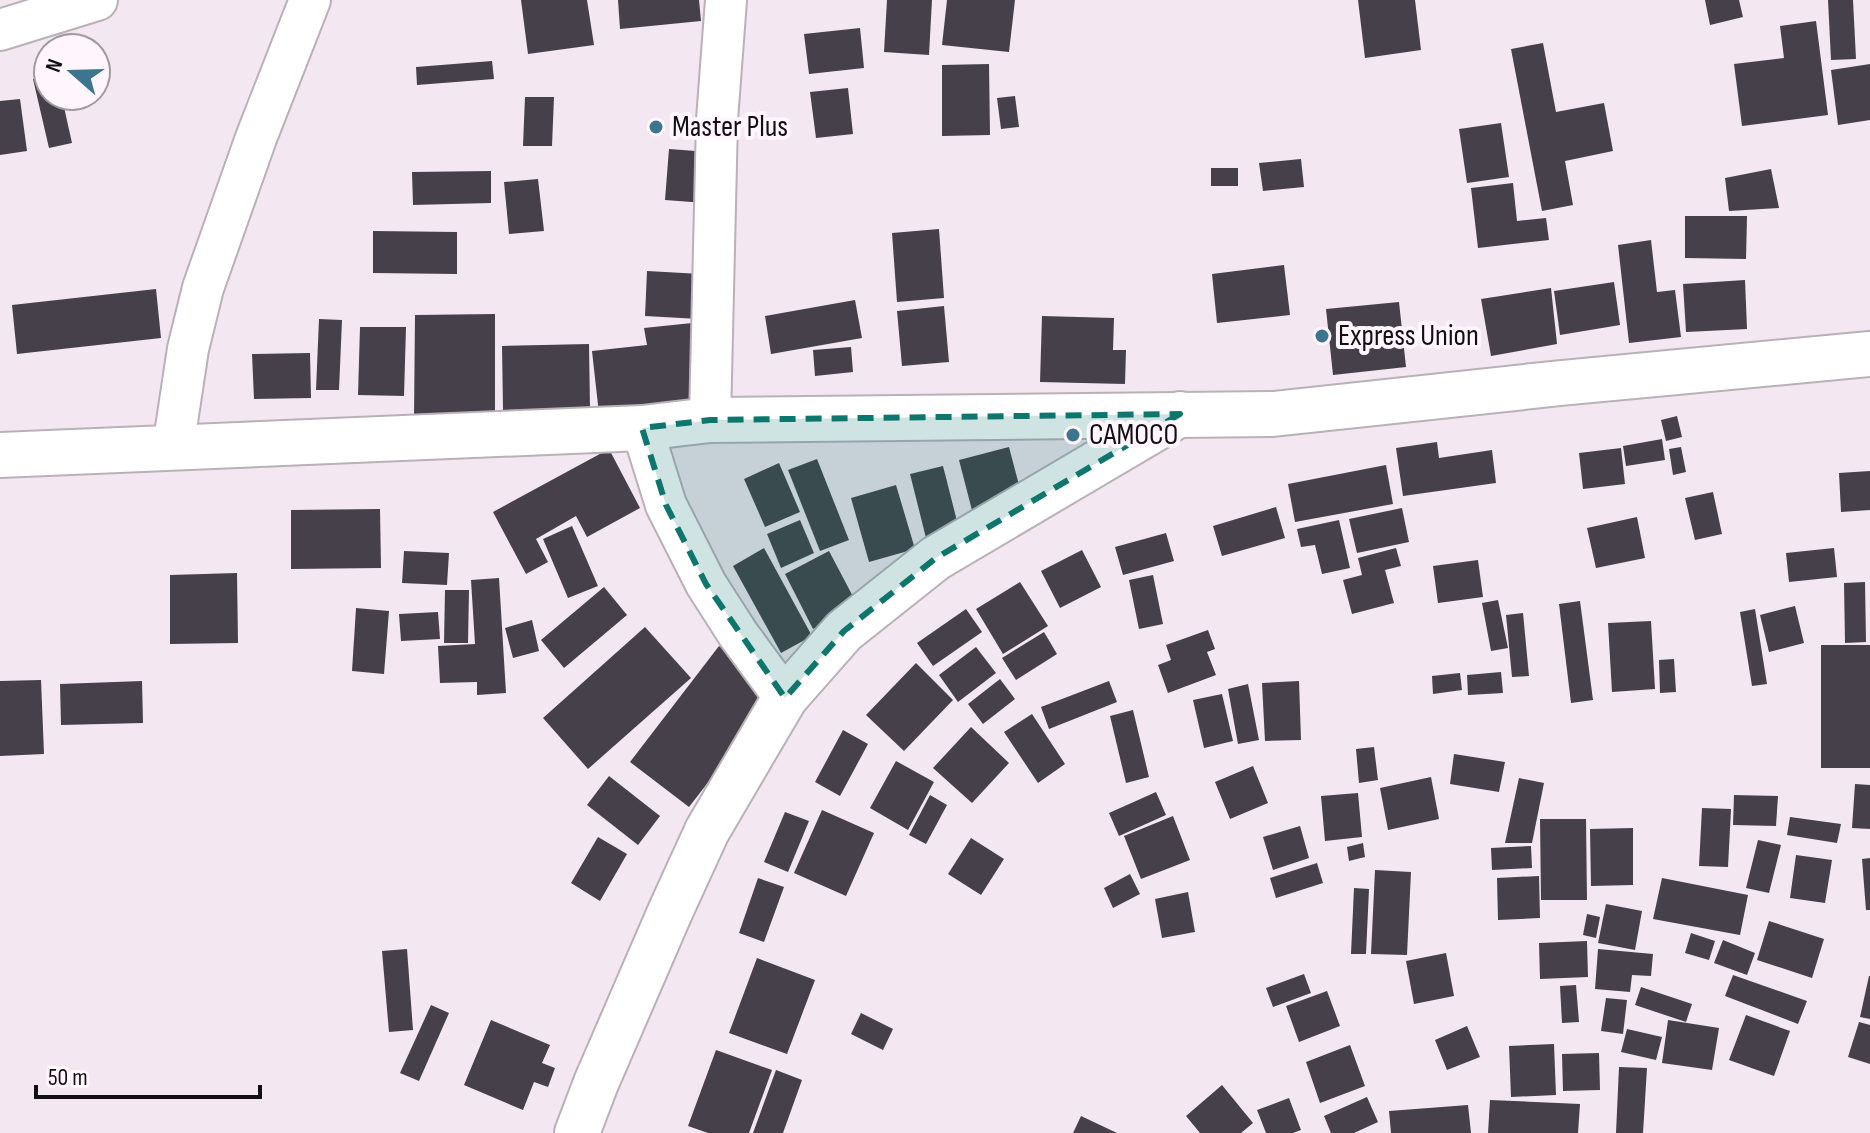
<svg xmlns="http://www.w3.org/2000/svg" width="1870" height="1133" viewBox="0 0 1870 1133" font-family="'Sofia Sans Condensed',sans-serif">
	<rect width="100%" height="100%" fill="#f3e8f1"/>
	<g fill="#454049">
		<path d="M521,0H587L594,45L528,54Z"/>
		<path d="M618,0H699L701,21L620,29Z"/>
		<path d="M887,0H932L929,55L884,52Z"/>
		<path d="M947,0H1015L1009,52L942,45Z"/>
		<path d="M1358,0H1415L1421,50L1365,58Z"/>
		<path d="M1705,0H1739L1743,17L1710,25Z"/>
		<path d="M1828,0H1853L1856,59L1831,60Z"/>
		<path d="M1816,21L1828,115L1742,126L1734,64L1784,58L1780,26Z"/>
		<path d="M860,28L864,68L809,74L804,34Z"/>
		<path d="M1543,43L1556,112L1604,103L1613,151L1565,161L1573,205L1542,211L1511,49Z"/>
		<path d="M492,61L494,79L417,85L416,67Z"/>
		<path d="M989,64L990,135L942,136V65Z"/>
		<path d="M1870,64V120L1838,125L1831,70Z"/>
		<path d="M48,76V96H73L74,105L64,107L72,143L49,148L33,79Z"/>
		<path d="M848,88L853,134L816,138L810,92Z"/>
		<path d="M1015,96L1019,127L1001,129L997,98Z"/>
		<path d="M525,97H554L552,146H523Z"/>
		<path d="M20,99L27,151L0,155V101Z"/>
		<path d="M1501,123L1509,177L1467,183L1459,129Z"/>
		<path d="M669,149L709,152L705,203L665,200Z"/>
		<path d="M1301,159L1304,187L1263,191L1259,163Z"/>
		<rect x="1211" y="168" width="27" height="18"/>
		<path d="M1771,169L1779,208L1729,211L1725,178Z"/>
		<path d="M491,171V203L413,205L412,172Z"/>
		<path d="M538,179L544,231L509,234L504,182Z"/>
		<path d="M1513,183L1517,221L1546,218L1549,240L1478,248L1471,188Z"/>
		<path d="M1685,216H1747L1746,259L1685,258Z"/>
		<path d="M939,229L944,298L897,302L892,233Z"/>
		<path d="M373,231L457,232V274L373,273Z"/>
		<path d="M1651,240L1657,292L1675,290L1681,337L1629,343L1618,245Z"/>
		<path d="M1284,265L1290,315L1217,323L1212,274Z"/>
		<path d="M647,271L701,274L699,319L645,316Z"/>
		<path d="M1745,280L1747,329L1686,332L1683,284Z"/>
		<path d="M1614,282L1620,325L1560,335L1554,291Z"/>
		<path d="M1551,288L1557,344L1491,356L1481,299Z"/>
		<path d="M156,289L161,338L17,354L12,305Z"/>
		<path d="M855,300L862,338L771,354L765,316Z"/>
		<path d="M1399,302L1406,367L1333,375L1326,309Z"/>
		<path d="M944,306L949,362L902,366L897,311Z"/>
		<path d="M495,314V418H414L415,315Z"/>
		<path d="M1042,316L1114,318L1113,350H1126L1125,384L1040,382Z"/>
		<path d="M319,319L342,320L339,390H316Z"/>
		<path d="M692,323L701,403L599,414L592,351L647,345L644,328Z"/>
		<path d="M360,327H406L404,396L358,395Z"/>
		<path d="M589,344L590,409L503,410L502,346Z"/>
		<path d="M851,347L853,372L815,376L813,350Z"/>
		<path d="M310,353L311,398L254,399L252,354Z"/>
		<path d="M1677,416L1682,437L1666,441L1661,420Z"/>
		<path d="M1662,439L1665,460L1626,466L1623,446Z"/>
		<path d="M1437,442L1439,458L1492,450L1496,483L1403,496L1396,448Z"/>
		<path d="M1009,447L1024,504L974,518L959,460Z"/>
		<path d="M1681,447L1686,472L1673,475L1669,449Z"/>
		<path d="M1621,448L1625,484L1583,489L1579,453Z"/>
		<path d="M609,449L640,508L587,537L576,516L536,539L548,562L526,574L493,512Z"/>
		<path d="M817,459L849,540L820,551L788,470Z"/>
		<path d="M779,463L800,512L765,527L744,479Z"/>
		<path d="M1386,465L1393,504L1295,522L1288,484Z"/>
		<path d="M943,466L959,529L926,538L910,474Z"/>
		<path d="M1870,471V510L1841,512L1839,473Z"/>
		<path d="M896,485L915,549L869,562L851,498Z"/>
		<path d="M1713,492L1722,534L1695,540L1685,498Z"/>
		<path d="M1276,507L1285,538L1222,556L1213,526Z"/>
		<path d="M1402,508L1409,542L1357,553L1349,519Z"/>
		<path d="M380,509L381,568L291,569V510Z"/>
		<path d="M1637,517L1645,558L1596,568L1587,528Z"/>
		<path d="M800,520L814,553L781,568L767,534Z"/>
		<path d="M1339,520L1350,568L1322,574L1315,545L1301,547L1297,529Z"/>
		<path d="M572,526L598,586L568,598L543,539Z"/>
		<path d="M1166,533L1174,561L1123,575L1115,547Z"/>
		<path d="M764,548L812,636L781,653L733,566Z"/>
		<path d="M1396,548L1401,566L1385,570L1394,603L1352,614L1343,580L1362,575L1358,558Z"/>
		<path d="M1834,548L1837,577L1789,582L1786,553Z"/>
		<path d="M1082,550L1101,587L1060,608L1041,571Z"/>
		<path d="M404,551L449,553L447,585L402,583Z"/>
		<path d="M829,551L858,606L813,629L785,574Z"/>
		<path d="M1478,560L1483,597L1438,603L1433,566Z"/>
		<path d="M237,573L238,643L170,644V575Z"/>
		<path d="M1153,575L1163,624L1139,629L1129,580Z"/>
		<path d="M499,578L506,693L477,695V682L440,683L438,646L475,644L471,580Z"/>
		<path d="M1020,582L1048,626L1003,654L976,609Z"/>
		<path d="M1865,582L1866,642L1845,643L1844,583Z"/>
		<path d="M604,587L627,615L564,668L541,640Z"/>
		<path d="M445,590H469L468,643H444Z"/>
		<path d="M1498,600L1508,648L1491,651L1482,603Z"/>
		<path d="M1580,601L1593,700L1571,703L1559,604Z"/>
		<path d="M1795,606L1804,643L1769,652L1760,615Z"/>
		<path d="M356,608L389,611L384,674L352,671Z"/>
		<path d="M966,609L982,632L933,666L917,643Z"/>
		<path d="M1755,609L1767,684L1752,686L1740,612Z"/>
		<path d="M438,612L440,639L401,641L399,614Z"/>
		<path d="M1523,613L1529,676L1512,677L1506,615Z"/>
		<path d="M532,620L539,651L513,658L505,628Z"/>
		<path d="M1651,621L1655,689L1612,692L1608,623Z"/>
		<path d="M645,627L691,678L588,769L543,718Z"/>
		<path d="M1208,630L1215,649L1207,652L1216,675L1168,693L1158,665L1171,660L1166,645Z"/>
		<path d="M1044,632L1057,654L1016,680L1002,658Z"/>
		<rect x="1821" y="645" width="49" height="123"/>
		<path d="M719,646L778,692L689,807L630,762Z"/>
		<path d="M976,647L996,673L958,702L939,675Z"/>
		<path d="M1674,659L1676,692L1660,693L1659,660Z"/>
		<path d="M916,663L953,700L904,751L866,715Z"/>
		<path d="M1501,672L1503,693L1468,695L1467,675Z"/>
		<path d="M1460,673L1462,690L1433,694L1432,676Z"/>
		<path d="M1000,679L1015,699L983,724L968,704Z"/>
		<path d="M41,680L44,754L0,756V681Z"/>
		<path d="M142,681L143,723L61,725L60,684Z"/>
		<path d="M1109,681L1117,702L1049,729L1041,707Z"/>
		<path d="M1299,681L1301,740L1265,741L1262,683Z"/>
		<path d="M1248,684L1259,740L1238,744L1228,689Z"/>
		<path d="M1222,694L1233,741L1204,748L1193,700Z"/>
		<path d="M1133,710L1149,777L1126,783L1110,716Z"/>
		<path d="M1032,714L1065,764L1038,783L1004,732Z"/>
		<path d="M971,727L1009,763L972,803L933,768Z"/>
		<path d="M843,730L868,744L840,796L815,782Z"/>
		<path d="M1374,747L1378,780L1359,783L1356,749Z"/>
		<path d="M1454,754L1505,762L1499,792L1450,784Z"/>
		<path d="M896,761L934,782L908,830L870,808Z"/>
		<path d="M1253,766L1268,803L1230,819L1215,782Z"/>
		<path d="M609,776L660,816L638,845L587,805Z"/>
		<path d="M1431,777L1439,819L1388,830L1380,788Z"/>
		<path d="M1519,778L1544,783L1532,843H1505Z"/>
		<path d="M1855,784L1870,785V829L1852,828Z"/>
		<path d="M1156,792L1166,815L1119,836L1109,813Z"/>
		<path d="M1358,793L1362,837L1325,841L1321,796Z"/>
		<path d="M930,795L947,805L926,844L909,835Z"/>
		<path d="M1734,795L1778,796L1776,826L1733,825Z"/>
		<path d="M1702,808L1731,809L1728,867L1699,866Z"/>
		<path d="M822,810L874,833L846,896L794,873Z"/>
		<path d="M785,812L809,821L788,872L764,862Z"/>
		<path d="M1173,816L1190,860L1141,879L1124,836Z"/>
		<path d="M1790,817L1841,824L1837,843L1787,835Z"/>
		<path d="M1540,819H1586L1587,900H1541Z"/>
		<path d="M1300,826L1309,858L1273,870L1263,837Z"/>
		<path d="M1633,828V885L1591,886L1590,829Z"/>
		<path d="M598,837L627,854L600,901L571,883Z"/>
		<path d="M971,838L1004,859L981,895L948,874Z"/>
		<path d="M1758,840L1781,845L1769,893L1746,888Z"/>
		<path d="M1363,843L1365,857L1349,861L1347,847Z"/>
		<path d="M1531,846L1532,868L1492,870L1491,848Z"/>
		<path d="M1796,855L1832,860L1825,903L1790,898Z"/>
		<path d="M1870,858V910H1866L1862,859Z"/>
		<path d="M1317,863L1323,883L1276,898L1270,878Z"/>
		<path d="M1375,870L1411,872L1407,955L1371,954Z"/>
		<path d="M1130,874L1140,894L1113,908L1104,888Z"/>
		<path d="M1539,876L1540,918L1498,920L1497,878Z"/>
		<path d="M758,878L784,887L764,942L739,933Z"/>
		<path d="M1662,878L1748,895L1740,935L1653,919Z"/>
		<path d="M1354,888L1369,889L1366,954H1351Z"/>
		<path d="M1188,892L1195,932L1162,938L1155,899Z"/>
		<path d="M1606,904L1642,911L1635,950L1598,943Z"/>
		<path d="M1587,914L1600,917L1596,938L1583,935Z"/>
		<path d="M1769,921L1824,939L1812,978L1757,960Z"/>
		<path d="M1691,933L1715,941L1709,960L1685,953Z"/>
		<path d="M1723,940L1755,953L1747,975L1714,963Z"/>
		<path d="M1587,941L1588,977L1540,979L1539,943Z"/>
		<path d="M407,949L413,1030L389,1032L382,951Z"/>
		<path d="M1598,949L1653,954L1651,976L1632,975L1630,992L1595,989Z"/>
		<path d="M1446,953L1454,996L1414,1004L1406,961Z"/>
		<path d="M757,958L815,980L787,1054L729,1033Z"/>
		<path d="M1304,974L1311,993L1273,1007L1266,988Z"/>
		<path d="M1733,975L1807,1001L1798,1024L1725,996Z"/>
		<path d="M1869,976H1870V1019L1860,1017Z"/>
		<path d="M1576,985L1579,1022L1562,1023L1560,986Z"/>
		<path d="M1641,987L1692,1004L1686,1022L1635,1005Z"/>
		<path d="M1327,991L1340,1026L1299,1042L1286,1006Z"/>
		<path d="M1606,998L1627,1000L1623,1034L1601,1031Z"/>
		<path d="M431,1005L449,1013L419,1081L400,1073Z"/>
		<path d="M861,1013L893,1029L883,1050L851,1034Z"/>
		<path d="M1746,1015L1790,1031L1774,1076L1729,1060Z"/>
		<path d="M491,1020L550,1045L542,1063L555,1068L548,1087L534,1082L523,1110L464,1085Z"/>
		<path d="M1668,1020L1719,1028L1712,1070L1662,1063Z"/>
		<path d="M1859,1022L1870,1025V1064L1848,1057Z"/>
		<path d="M1467,1026L1480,1057L1447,1070L1435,1040Z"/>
		<path d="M1627,1029L1662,1037L1656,1060L1621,1052Z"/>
		<path d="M1554,1044L1556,1095L1511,1097L1509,1046Z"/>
		<path d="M1350,1045L1365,1086L1320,1103L1306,1062Z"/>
		<path d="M716,1050L772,1070L749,1133H708L688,1126Z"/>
		<path d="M1599,1053L1600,1090L1563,1091L1562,1054Z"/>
		<path d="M1619,1067L1647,1068L1643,1133H1616Z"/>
		<path d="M776,1070L802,1080L783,1133H753Z"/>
		<path d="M1222,1085L1253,1123L1241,1133H1200L1186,1116Z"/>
		<path d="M1367,1097L1378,1122L1354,1133H1331L1324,1116Z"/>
		<path d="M1289,1098L1301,1130L1293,1133H1266L1257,1110Z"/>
		<path d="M1490,1100L1580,1104L1578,1133H1488Z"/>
		<path d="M1468,1105L1471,1133H1391L1389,1111Z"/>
		<path d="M1081,1116L1117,1133H1073Z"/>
	</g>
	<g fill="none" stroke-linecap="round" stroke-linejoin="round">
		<defs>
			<g id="minor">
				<path d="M0,30L97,0"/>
				<path d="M710,420L717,120L726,0"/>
				<path d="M642,428L666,505L706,584L738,634L785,698"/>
				<path d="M173,448L188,349L203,288L256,138L310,0"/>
			</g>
			<path id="major" d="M577,1133L596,1083L670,912L707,831L785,698L844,631L936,558L1180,414"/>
			<path id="highway" d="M0,455L642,428L710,420L1273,414L1561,383L1870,354"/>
		</defs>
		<use href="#minor" stroke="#bab0b8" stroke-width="44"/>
		<use href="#major" stroke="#bab0b8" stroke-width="48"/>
		<use href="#highway" stroke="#bab0b8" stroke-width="48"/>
		<use href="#minor" stroke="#fff" stroke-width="40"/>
		<use href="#major" stroke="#fff" stroke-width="44"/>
		<use href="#highway" stroke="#fff" stroke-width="44"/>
	</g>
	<path fill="#0f766e" fill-opacity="0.2" stroke="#0f766e" stroke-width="6" stroke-dasharray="16 10" stroke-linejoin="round" d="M1180,414L936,558L844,631L785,698L706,584L666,505L642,428L710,420Z"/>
	<g fill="#3c758f" stroke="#fff6fd" stroke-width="3">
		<circle cx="656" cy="127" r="8"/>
		<circle cx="1322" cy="336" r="8"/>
		<circle cx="1073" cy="435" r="8"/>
	</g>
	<g text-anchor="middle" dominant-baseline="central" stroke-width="8" stroke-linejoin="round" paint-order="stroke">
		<g font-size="30" fill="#120f12" stroke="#fff6fd" text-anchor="start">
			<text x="672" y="127">Master Plus</text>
			<text x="1338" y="336">Express Union</text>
			<text x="1089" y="435">CAMOCO</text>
		</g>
	</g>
	<g transform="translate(72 72) rotate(290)"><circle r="38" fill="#fff6fd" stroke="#a09a9f" stroke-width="2"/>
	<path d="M0-6L14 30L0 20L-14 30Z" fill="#3c758f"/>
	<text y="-12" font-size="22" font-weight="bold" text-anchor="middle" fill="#120f12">N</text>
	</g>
	<path d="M36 1085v12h224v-12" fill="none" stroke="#120f12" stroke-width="4"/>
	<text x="48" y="1085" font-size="24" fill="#120f12" stroke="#fff6fd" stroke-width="6" paint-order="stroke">50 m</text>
</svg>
